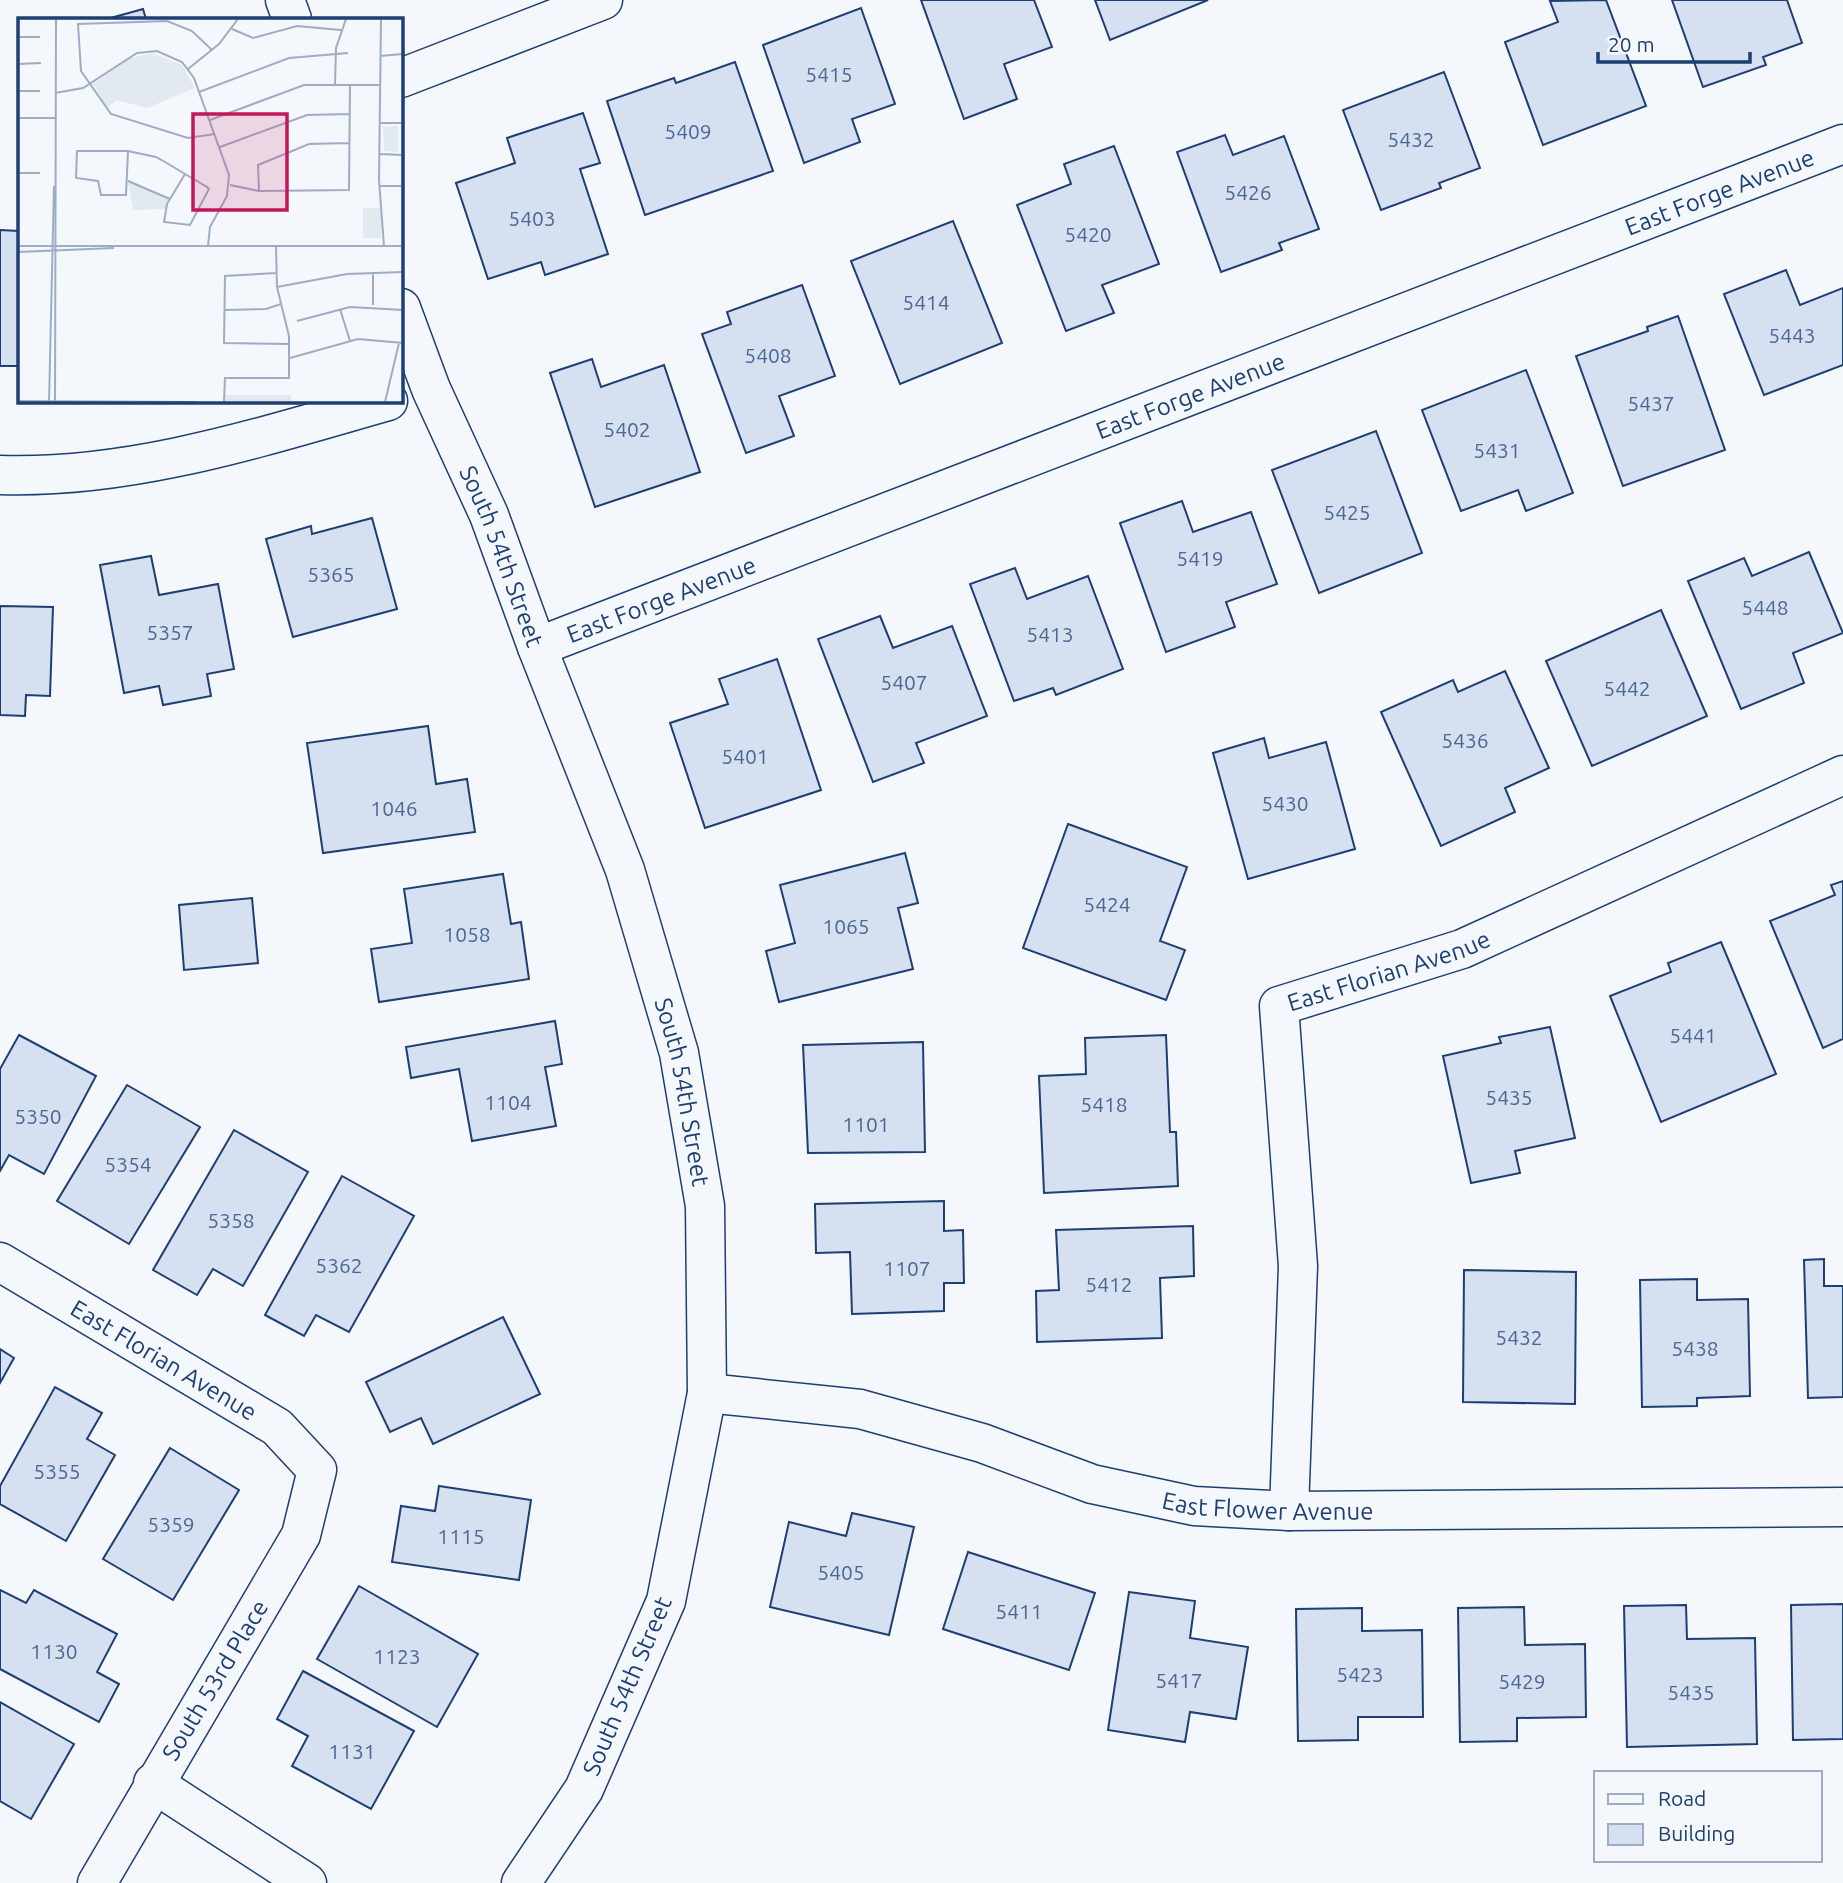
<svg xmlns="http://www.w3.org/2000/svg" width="1843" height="1883" viewBox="0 0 1843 1883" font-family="Ubuntu,sans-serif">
	<rect width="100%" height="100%" fill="#f4f7fb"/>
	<g fill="#d5e0f0" stroke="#1d3f73" stroke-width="2">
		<path d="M921,0H1034L1052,47L1004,64L1017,99L964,119Z"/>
		<path d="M1095,0H1208L1110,40Z"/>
		<path d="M1606,0L1646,106L1543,145L1505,42L1558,22L1550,1Z"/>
		<path d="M1672,0H1787L1802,43L1763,57L1766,65L1703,87Z"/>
		<path d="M861,8L895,104L852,119L860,142L804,163L763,45Z"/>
		<path d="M143,9L146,19H107Z"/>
		<path d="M735,62L773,171L645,215L607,101L674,78L676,83Z"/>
		<path d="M1444,72L1480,168L1439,183L1441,188L1381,210L1343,110Z"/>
		<path d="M583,113L600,163L580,169L608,254L545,275L541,262L488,279L456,183L515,163L507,138Z"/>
		<path d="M1225,135L1233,155L1284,136L1319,229L1279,243L1282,250L1221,272L1177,152Z"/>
		<path d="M1114,146L1159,264L1102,285L1114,313L1066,331L1017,205L1071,184L1064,164Z"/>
		<path d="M953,221L1002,343L900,384L851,261Z"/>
		<path d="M0,230L19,231V366H0Z"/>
		<path d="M1786,270L1800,305L1843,288V365L1764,395L1724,294Z"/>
		<path d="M802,285L835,376L779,396L794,436L746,453L702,334L731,324L727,312Z"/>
		<path d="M1678,316L1725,450L1623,486L1576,356L1648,331L1647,327Z"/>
		<path d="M592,359L601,387L664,365L700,472L595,507L550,373Z"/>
		<path d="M1526,370L1573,493L1526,511L1518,490L1461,511L1422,410Z"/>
		<path d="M1376,431L1422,553L1319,593L1272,470Z"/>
		<path d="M1182,501L1193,532L1251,512L1277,584L1226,602L1235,627L1166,652L1120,523Z"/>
		<path d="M372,518L397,609L293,637L266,539L311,526L312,534Z"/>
		<path d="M1809,552L1843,633L1793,653L1804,683L1741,709L1688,581L1744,558L1752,576Z"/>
		<path d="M151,556L159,595L218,584L234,669L207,674L211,696L163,705L159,686L124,693L100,565Z"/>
		<path d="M1015,568L1027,599L1088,576L1123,669L1056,695L1053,688L1014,701L970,584Z"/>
		<path d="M0,606L53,607L50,696L26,695L25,716L0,715Z"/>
		<path d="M1661,610L1707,716L1592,766L1546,661Z"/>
		<path d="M880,616L893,648L952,626L987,716L916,743L924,763L873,782L818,639Z"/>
		<path d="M777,659L821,790L705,828L670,723L728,704L719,679Z"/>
		<path d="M1505,671L1549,768L1505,788L1515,812L1441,846L1381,712L1453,680L1458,692Z"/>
		<path d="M428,726L436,784L467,779L475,832L323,853L307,743Z"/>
		<path d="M1264,738L1269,758L1326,742L1355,849L1248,879L1213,753Z"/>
		<path d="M1068,824L1187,867L1160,941L1185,950L1166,1000L1023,948Z"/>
		<path d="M905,853L918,903L898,908L913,969L779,1002L766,951L795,943L780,885Z"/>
		<path d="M503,874L511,924L521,922L529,979L379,1002L371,949L412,943L404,889Z"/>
		<path d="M1843,881V1039L1823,1048L1770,921L1835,895L1831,885Z"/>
		<path d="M252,898L258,963L184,970L179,905Z"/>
		<path d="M1721,942L1776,1074L1661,1122L1610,996L1671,972L1668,963Z"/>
		<path d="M555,1021L562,1064L545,1067L556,1126L472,1141L459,1069L411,1078L406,1047Z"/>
		<path d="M1550,1027L1575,1138L1515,1151L1520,1173L1471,1183L1443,1056L1501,1043L1499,1037Z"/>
		<path d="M19,1035L96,1076L44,1174L9,1155L0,1171V1069Z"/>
		<path d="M1166,1035L1170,1132H1176L1178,1186L1044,1193L1039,1076L1086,1074L1085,1038Z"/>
		<path d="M923,1042L925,1152L808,1153L803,1045Z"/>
		<path d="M127,1085L200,1127L129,1244L57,1201Z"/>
		<path d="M234,1130L308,1172L243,1286L213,1269L197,1295L153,1270Z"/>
		<path d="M342,1176L414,1216L349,1332L316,1315L304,1336L265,1315Z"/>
		<path d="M944,1201V1231L963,1230L964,1283H944V1311L852,1314L850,1252L816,1253L815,1204Z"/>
		<path d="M1193,1226L1194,1276L1160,1278L1162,1338L1037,1342L1036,1291L1059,1290L1056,1230Z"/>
		<path d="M1824,1259V1286H1843V1397L1808,1398L1804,1260Z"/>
		<path d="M1464,1270L1576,1272L1575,1404L1463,1402Z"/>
		<path d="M1697,1279V1300L1748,1299L1750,1396L1697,1398V1406L1642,1407L1640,1280Z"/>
		<path d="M503,1317L540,1394L433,1444L421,1418L390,1432L366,1382Z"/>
		<path d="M0,1349L14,1358L0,1383Z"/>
		<path d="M55,1387L102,1413L87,1439L115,1455L66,1541L0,1504V1486Z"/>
		<path d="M170,1448L239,1490L173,1600L103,1559Z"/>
		<path d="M439,1486L531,1500L519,1580L392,1562L401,1506L435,1511Z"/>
		<path d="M852,1513L914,1527L889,1635L770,1607L789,1522L846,1536Z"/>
		<path d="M968,1552L1095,1593L1069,1670L943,1629Z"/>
		<path d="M359,1586L478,1654L437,1727L317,1659Z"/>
		<path d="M0,1590L26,1603L34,1590L117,1634L97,1672L119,1684L99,1722L0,1669Z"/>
		<path d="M1129,1592L1195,1601L1190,1638L1248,1647L1236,1719L1190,1712L1185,1742L1108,1730Z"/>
		<path d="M1843,1604V1739L1793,1740L1791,1605Z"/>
		<path d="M1686,1605L1687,1639L1755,1638L1757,1744L1627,1747L1624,1606Z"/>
		<path d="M1524,1607L1525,1645L1585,1644L1586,1717L1517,1718V1741L1460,1742L1458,1608Z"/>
		<path d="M1362,1608V1631L1422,1630L1423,1717H1358V1740L1298,1741L1296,1609Z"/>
		<path d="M303,1671L414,1731L371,1809L292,1766L308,1736L277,1719Z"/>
		<path d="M0,1702L74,1744L31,1819L0,1801Z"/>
	</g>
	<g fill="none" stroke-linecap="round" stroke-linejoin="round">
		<defs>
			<g id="street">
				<path d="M401,78L603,0"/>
				<path d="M0,475C133,479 261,437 388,401"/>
				<path id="s1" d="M537,647L1843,144"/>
				<path id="s2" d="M0,1262L277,1427L317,1470L301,1535L97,1883"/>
				<path id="s3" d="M707,1393L860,1409L982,1443L1092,1484L1194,1506L1289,1511L1843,1507"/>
				<path id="s4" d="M1289,1511L1298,1266L1279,1006L1462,949L1843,775"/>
				<path d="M153,1783L307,1883"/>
			</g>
			<g id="secondary">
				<path d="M285,0L292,19"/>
				<path id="s5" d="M401,308L431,389L489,515L537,647L625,870L679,1053L705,1206L707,1393L666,1601L584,1789L521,1883"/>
			</g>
		</defs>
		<use href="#street" stroke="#1d3f73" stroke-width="41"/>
		<use href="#secondary" stroke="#1d3f73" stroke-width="41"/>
		<use href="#street" stroke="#f4f7fb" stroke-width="38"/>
		<use href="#secondary" stroke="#f4f7fb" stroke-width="38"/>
	</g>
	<g text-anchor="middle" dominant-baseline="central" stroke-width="5" stroke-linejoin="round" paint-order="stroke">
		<g font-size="21" fill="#4b6792">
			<text x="829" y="74">5415</text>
			<text x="688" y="131">5409</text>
			<text x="1411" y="139">5432</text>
			<text x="1248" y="192">5426</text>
			<text x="532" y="218">5403</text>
			<text x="1088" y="234">5420</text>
			<text x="926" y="302">5414</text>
			<text x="1792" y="335">5443</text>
			<text x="768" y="355">5408</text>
			<text x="1651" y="403">5437</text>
			<text x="627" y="429">5402</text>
			<text x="1497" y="450">5431</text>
			<text x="1347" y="512">5425</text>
			<text x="1200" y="558">5419</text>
			<text x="331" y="574">5365</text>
			<text x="1765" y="607">5448</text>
			<text x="170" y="632">5357</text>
			<text x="1050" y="634">5413</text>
			<text x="904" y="682">5407</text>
			<text x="1627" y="688">5442</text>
			<text x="1465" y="740">5436</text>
			<text x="745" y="756">5401</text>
			<text x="1285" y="803">5430</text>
			<text x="394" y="808">1046</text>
			<text x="1107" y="904">5424</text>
			<text x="846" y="926">1065</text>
			<text x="467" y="934">1058</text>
			<text x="1693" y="1035">5441</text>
			<text x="1509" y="1097">5435</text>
			<text x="508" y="1102">1104</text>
			<text x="1104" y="1104">5418</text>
			<text x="38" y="1116">5350</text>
			<text x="866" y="1124">1101</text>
			<text x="128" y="1164">5354</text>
			<text x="231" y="1220">5358</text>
			<text x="339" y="1265">5362</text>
			<text x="907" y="1268">1107</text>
			<text x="1109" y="1284">5412</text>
			<text x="1519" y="1337">5432</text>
			<text x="1695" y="1348">5438</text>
			<text x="57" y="1471">5355</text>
			<text x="171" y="1524">5359</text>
			<text x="461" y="1536">1115</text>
			<text x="841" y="1572">5405</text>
			<text x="1019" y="1611">5411</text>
			<text x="54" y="1651">1130</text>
			<text x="397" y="1656">1123</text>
			<text x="1360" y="1674">5423</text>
			<text x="1179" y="1680">5417</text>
			<text x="1522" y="1681">5429</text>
			<text x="1691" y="1692">5435</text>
			<text x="352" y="1751">1131</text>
		</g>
		<g font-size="24" fill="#1d3f73" stroke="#f4f7fb">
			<text stroke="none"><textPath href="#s1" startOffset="1267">East Forge Avenue</textPath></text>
			<text stroke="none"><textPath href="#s1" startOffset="700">East Forge Avenue</textPath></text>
			<text stroke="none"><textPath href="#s5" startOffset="268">South 54th Street</textPath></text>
			<text stroke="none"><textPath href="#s1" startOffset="133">East Forge Avenue</textPath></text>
			<text stroke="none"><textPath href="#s4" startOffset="621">East Florian Avenue</textPath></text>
			<text stroke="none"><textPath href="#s5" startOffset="835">South 54th Street</textPath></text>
			<text stroke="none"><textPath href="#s2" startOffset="191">East Florian Avenue</textPath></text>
			<text stroke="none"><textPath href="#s3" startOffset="576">East Flower Avenue</textPath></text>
			<text transform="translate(215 1680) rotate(-59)">South 53rd Place</text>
			<text transform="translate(627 1686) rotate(-67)">South 54th Street</text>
		</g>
	</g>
	<g transform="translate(18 18)">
		<rect width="385" height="385" fill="#f4f7fb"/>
		<path d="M134,35L164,47L177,70L129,90L99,82L89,90L75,66L110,41ZM380,108V134L366,133L365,109ZM110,163L152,181L147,191L115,192ZM345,190H364L363,220H345ZM207,377H273V384H206Z" fill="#e3e9f0"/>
		<path fill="none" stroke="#9eadc5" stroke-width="2" d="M363,1L361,162L366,228M214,11L235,20L279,8L323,12M0,19H22M194,32L174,13L149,3L60,6L63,53L93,96L170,120L197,116M362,38L385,36M0,46L23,45M170,51L201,26L220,1M317,67L318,30L328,1M0,73H22M181,74L271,40L330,35M37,75L65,70L119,35L139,33L164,44L176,60L211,157L209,178L192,209L190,228M0,100H37M192,102L286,67H362M362,105H385M202,129L289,97L331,96M110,133L108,177H83L80,163L58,160L59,133H110L138,139L147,144L189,169L191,171L172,207L146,204L149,186L167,156M362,136L385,137M0,155H22M110,163L152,181M212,167L241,173L331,172L332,67M362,168H385M241,173L240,147L291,126L331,125M0,228H385M0,234L96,230M258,255L207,258L206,325L271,326M259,269L329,256L385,254M355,287V254M322,291L332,323M207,292L248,291L263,286M279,303L332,289L385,292M272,340L340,321L385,325M0,383L178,384M31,384L36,168M37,384L38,1M206,384L207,360H271V318L259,269L258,229M367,384L381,325"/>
		<path fill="#c2185b" fill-opacity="0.15" stroke="#c2185b" stroke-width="3.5" d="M175,96H269V192H175Z"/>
		<rect width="385" height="385" fill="none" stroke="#1d3f73" stroke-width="3.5"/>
	</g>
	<rect x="1594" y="1771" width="228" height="91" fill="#f4f7fb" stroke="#9eadc5" stroke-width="2"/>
	<rect x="1608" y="1794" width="35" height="10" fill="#f4f7fb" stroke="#9eadc5" stroke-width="2"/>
	<text x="1658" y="1806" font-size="21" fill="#1d3f73">Road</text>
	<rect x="1608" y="1824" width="35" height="21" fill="#d5e0f0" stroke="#9eadc5" stroke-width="2"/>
	<text x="1658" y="1841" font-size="21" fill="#1d3f73">Building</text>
	<path d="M1598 52v10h152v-10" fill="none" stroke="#1d3f73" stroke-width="3.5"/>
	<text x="1608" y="52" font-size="21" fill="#1d3f73" stroke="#f4f7fb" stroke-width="5" paint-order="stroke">20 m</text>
</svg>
